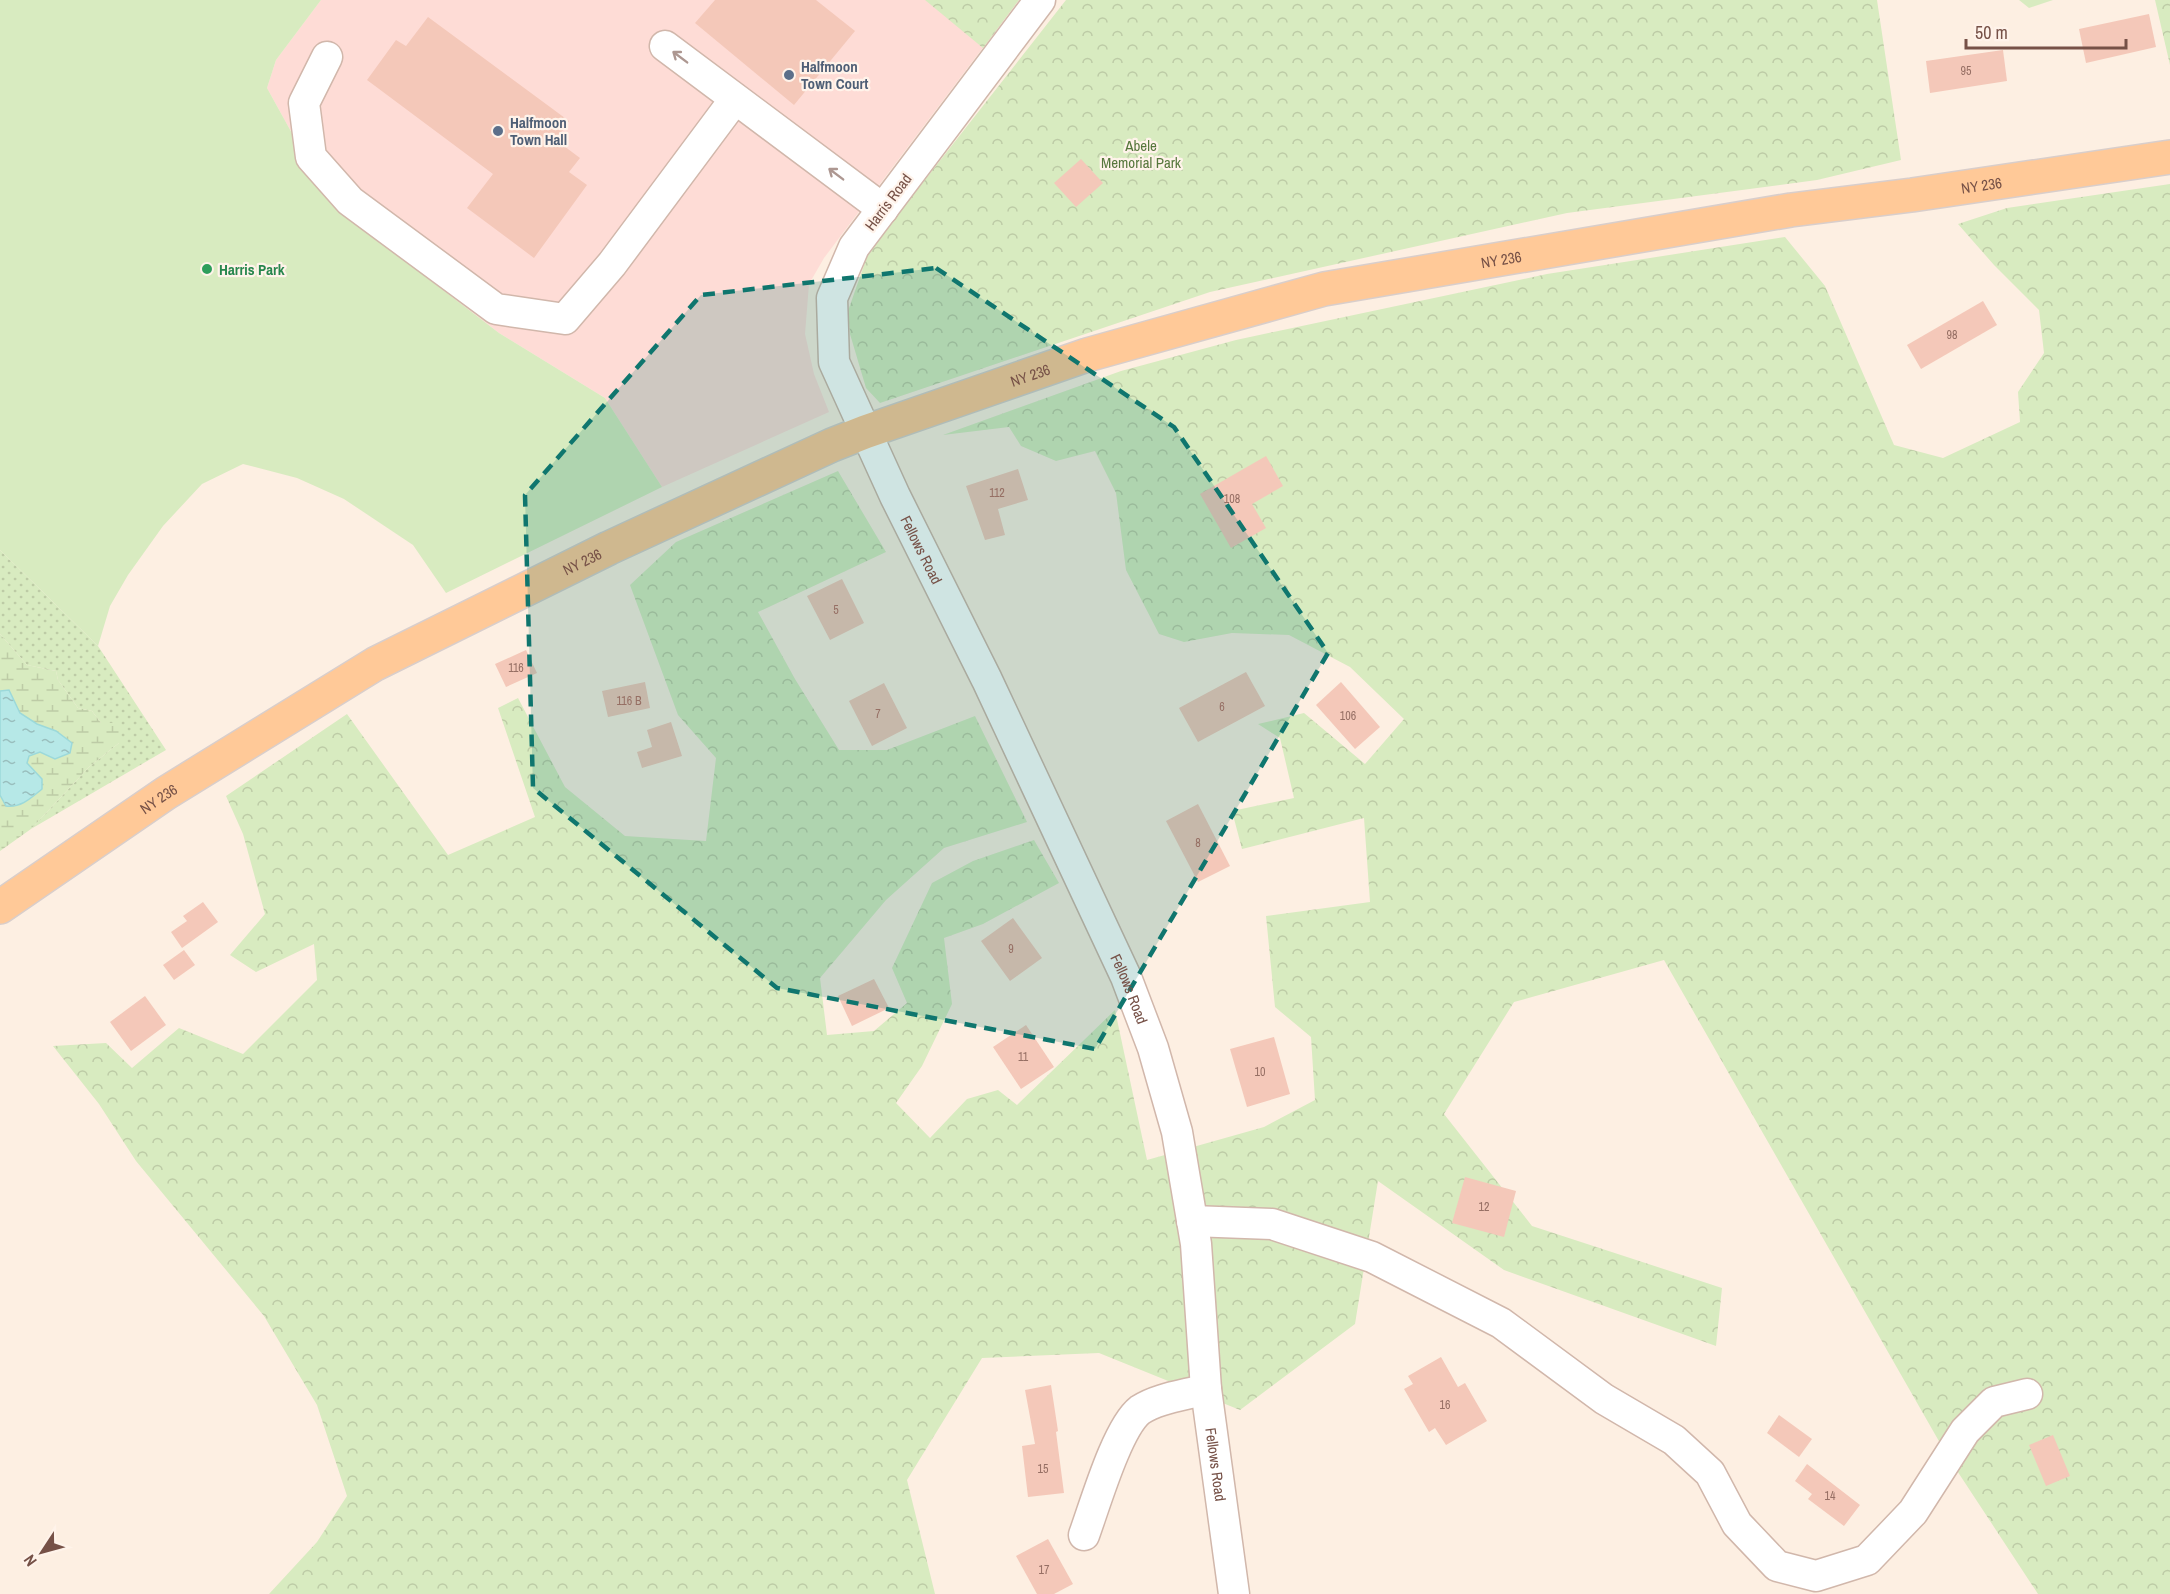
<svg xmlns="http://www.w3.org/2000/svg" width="2170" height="1594" viewBox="0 0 2170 1594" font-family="'Archivo Narrow',sans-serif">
	<defs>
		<pattern id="grass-dots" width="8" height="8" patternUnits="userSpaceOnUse" patternTransform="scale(1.5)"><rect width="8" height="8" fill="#d8ebc0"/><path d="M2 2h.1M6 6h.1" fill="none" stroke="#bdcba6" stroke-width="1.8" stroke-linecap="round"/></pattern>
		<pattern id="forest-crowns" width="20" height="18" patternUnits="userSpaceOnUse" patternTransform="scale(1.5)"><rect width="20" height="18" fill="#d8ebc0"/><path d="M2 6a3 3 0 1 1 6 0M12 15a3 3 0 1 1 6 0" fill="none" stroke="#bdcba6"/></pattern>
		<pattern id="wetland-marsh" width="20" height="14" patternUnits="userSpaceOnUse" patternTransform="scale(1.5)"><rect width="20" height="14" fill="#d8ebc0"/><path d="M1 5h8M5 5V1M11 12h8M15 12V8" fill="none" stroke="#bdcba6"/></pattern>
		<pattern id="water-ripples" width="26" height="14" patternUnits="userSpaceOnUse" patternTransform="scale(1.5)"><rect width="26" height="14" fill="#b6e8e7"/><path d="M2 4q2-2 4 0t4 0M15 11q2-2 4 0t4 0" fill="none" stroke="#99bebd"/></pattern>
	</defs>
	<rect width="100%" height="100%" fill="#fdefe2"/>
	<path fill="#fedcd6" d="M321,0H1019L824,258L809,284L805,334L814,374L829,412L662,487L605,398L499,333L331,204L267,88L276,60Z"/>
	<path fill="url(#grass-dots)" d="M0,550L98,646L166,750L31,829L89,767L119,743L113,723H101L92,711L78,708L58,680L56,671L27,665L0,634Z"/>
	<g fill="url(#forest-crowns)">
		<path d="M925,0H1019L983,48Z"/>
		<path d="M1066,0H1877L1901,160L1817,180L1567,213L1210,292L880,403L866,388L850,334L848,311L869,251Z"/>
		<path d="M2019,0H2053L2029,8Z"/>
		<path d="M2155,0H2170V65Z"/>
		<path d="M2170,184V1594H2038L1948,1457L1664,960L1514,1002L1444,1114L1532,1226L1722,1288L1716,1346L1504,1270L1378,1181L1355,1324L1240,1410L1099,1353L982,1358L907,1480L935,1594H269L317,1542L347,1496L317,1405L264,1316L136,1161L99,1104L53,1046L106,1043L132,1068L179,1028L243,1054L317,980L314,944L256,972L230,955L265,914L243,834L226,796L347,714L448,855L535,817L498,708L518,698L565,787L625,836L706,841L716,758L678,715L630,585L676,542L838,471L886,552L758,612L795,679L839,750H887L975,716L1027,822L944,848L886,900L820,978L827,1035L874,1031L907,1003L892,968L932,883L973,861L1034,840L1059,883L983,924L944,938L952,1004L922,1066L896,1103L930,1138L967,1099L998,1090L1017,1105L1115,1010L1147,1160L1264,1127L1315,1100L1311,1037L1275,1007L1266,916L1370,902L1364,818L1242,849L1232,811L1294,798L1280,738L1258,724L1304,713L1365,764L1404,719L1350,667L1289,635L1232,633L1184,642L1159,634L1126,570L1116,493L1095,451L1056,461L1021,446L1009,427L943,435L1121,371L1236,340L1547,274L1785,237L1825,286L1894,445L1943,458L2020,422L2018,392L2044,353L2039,310L1994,265L1958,224L2007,208Z"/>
	</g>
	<path fill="url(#wetland-marsh)" d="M0,634L27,665L56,671L58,680L78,708L92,711L101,723H113L120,729L119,743L89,767L31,829L0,851Z"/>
	<path fill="#d8ebc0" d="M0,0H321L276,60L267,88L331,204L499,333L605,398L662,487L446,593L413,545L344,499L297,478L243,464L202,484L163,526L128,575L110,606L98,646L0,550Z"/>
	<path fill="url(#water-ripples)" stroke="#9cd9da" stroke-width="1.5" d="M9,690L20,713L37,724L56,731L72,743L70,753L55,759L40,752L29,756L27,763L42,779V789C31,798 21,808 6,806L0,795V691Z"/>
	<g fill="#f4c8b9">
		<path d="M715,0H816L855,31L794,105L695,23Z"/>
		<path d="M2149,14L2156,47L2086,63L2079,29Z"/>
		<path d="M428,17L569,121L556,140L580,158L569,172L587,185L534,258L467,208L493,174L367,80L396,40L406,46Z"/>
		<path d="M2003,50L2007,81L1930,93L1926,61Z"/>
		<path d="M1081,159L1103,183L1076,207L1054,183Z"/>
		<path d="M1983,301L1997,325L1921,369L1907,345Z"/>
		<path d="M1266,456L1283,486L1252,504L1266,528L1231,548L1200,494Z"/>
		<path d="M1018,469L1028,500L998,509L1005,535L985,540L966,486Z"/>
		<path d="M842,579L864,623L830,640L807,596Z"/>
		<path d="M526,650L537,673L506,687L495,664Z"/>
		<path d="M1246,672L1265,706L1198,742L1179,708Z"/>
		<path d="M645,682L650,708L608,717L602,691Z"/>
		<path d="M1341,682L1380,727L1355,749L1316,705Z"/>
		<path d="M884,683L907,728L872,746L849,701Z"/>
		<path d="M671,722L682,756L642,768L637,752L652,747L647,730Z"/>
		<path d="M1198,804L1230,866L1198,882L1166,821Z"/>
		<path d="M203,902L218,922L182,948L171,932L187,921L183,916Z"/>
		<path d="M1013,918L1042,958L1010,981L981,941Z"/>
		<path d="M184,950L195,965L174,980L163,965Z"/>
		<path d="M874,979L889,1008L852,1026L838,996Z"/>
		<path d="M145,996L166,1025L131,1051L110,1022Z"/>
		<path d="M1026,1025L1054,1067L1021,1089L993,1047Z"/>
		<path d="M1274,1037L1290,1094L1247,1107L1230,1049Z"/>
		<path d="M1465,1177L1516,1191L1504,1237L1452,1223Z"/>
		<path d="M1441,1357L1458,1387L1465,1383L1487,1421L1446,1445L1435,1428L1429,1432L1404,1389L1413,1384L1408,1376Z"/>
		<path d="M1051,1385L1058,1431L1056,1432L1064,1493L1028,1497L1022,1446L1035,1444L1025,1390Z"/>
		<path d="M1779,1415L1812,1439L1799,1457L1767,1433Z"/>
		<path d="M2053,1435L2070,1476L2046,1486L2029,1445Z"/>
		<path d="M1807,1464L1860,1505L1844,1526L1808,1499L1812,1494L1795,1481Z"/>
		<path d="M1048,1539L1073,1584L1054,1594H1037L1016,1556Z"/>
	</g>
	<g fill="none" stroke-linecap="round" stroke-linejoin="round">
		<defs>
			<g id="minor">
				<path id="s1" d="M1040,0L854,247L832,298L834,362L895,496L987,680L1126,977L1153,1048L1177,1132L1196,1244L1206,1389L1234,1594"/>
				<path d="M665,46L883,209"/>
				<path d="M327,57L304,103L311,157L350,201L496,309L565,319L612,264L735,99"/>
				<path d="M1192,1221L1272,1224L1372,1257L1501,1323L1604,1399L1674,1440L1710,1473L1737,1524L1777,1566L1816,1576L1867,1560L1913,1512L1965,1431L1994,1402L2027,1394"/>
				<path d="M1084,1535C1095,1505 1117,1428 1140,1410C1158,1398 1186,1395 1206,1389"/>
			</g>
			<g id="major">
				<path id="s2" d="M0,907L166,793L375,664L609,548L832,445L865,432L1087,355L1324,289L1791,210L1912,195L2170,157"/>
			</g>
		</defs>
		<use href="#minor" stroke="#d1b7ab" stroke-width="33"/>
		<use href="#major" stroke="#d9cecb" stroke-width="36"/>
		<use href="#minor" stroke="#fff" stroke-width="30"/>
		<use href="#major" stroke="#ffc998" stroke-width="33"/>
	</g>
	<defs><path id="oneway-shaft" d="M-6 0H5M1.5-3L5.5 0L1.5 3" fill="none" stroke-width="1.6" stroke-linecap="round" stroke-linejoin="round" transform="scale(1.5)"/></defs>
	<g stroke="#ad9791">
		<use href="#oneway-shaft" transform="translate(680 57) rotate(-143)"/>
		<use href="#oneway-shaft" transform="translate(836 174) rotate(-143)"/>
	</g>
	<path fill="#0f766e" fill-opacity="0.2" stroke="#0f766e" stroke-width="4.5" stroke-dasharray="12 8" stroke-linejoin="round" d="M936,268L1174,427L1328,653L1095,1049L777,988L533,788L525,495L701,295Z"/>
	<g fill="#5c6f8a" stroke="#fff3ea" stroke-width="2">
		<circle cx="789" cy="75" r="6"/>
		<circle cx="498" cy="131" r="6"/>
	</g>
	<circle fill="#2e9e5b" stroke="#fff3ea" stroke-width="2" cx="207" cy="269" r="6"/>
	<g text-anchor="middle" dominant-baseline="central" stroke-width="4.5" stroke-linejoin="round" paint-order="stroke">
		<g font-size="12" fill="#966f64">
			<text x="1966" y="71">95</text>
			<text x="1952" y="335">98</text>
			<text x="997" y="493">112</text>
			<text x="1232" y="499">108</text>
			<text x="836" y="610">5</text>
			<text x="516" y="668">116</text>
			<text x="629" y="701">116 B</text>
			<text x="1222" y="707">6</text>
			<text x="878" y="714">7</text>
			<text x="1348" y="716">106</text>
			<text x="1198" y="843">8</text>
			<text x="1011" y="949">9</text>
			<text x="1023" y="1057">11</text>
			<text x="1260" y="1072">10</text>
			<text x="1484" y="1207">12</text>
			<text x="1445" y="1405">16</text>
			<text x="1043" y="1469">15</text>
			<text x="1830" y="1496">14</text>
			<text x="1044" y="1570">17</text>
		</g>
		<g font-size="15" font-weight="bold" fill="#4e5e75" stroke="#fff3ea" text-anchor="start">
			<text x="801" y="66">Halfmoon<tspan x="801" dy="17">Town Court</tspan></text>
			<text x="510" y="122">Halfmoon<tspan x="510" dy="17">Town Hall</tspan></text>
		</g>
		<g font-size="15" fill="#56773c" stroke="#fff3ea">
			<text x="1141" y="145">Abele<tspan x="1141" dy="17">Memorial Park</tspan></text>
		</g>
		<g font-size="15" fill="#765147" stroke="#fff3ea">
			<text stroke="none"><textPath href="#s2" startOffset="2136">NY 236</textPath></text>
			<text transform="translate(888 202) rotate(-53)">Harris Road</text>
			<text stroke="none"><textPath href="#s2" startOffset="1650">NY 236</textPath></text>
			<text stroke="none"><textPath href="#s2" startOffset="1164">NY 236</textPath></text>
			<text stroke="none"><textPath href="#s1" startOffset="636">Fellows Road</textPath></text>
			<text stroke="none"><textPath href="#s2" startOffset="678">NY 236</textPath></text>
			<text stroke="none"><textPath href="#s2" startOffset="192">NY 236</textPath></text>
			<text stroke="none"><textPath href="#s1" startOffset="1122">Fellows Road</textPath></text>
			<text stroke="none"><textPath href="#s1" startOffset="1608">Fellows Road</textPath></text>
		</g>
		<g font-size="15" font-weight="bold" fill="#27864d" stroke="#fff3ea" text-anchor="start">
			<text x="219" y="269">Harris Park</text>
		</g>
	</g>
	<g transform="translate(42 1552) rotate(234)" stroke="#fff3ea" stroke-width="4.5" paint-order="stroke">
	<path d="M0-4.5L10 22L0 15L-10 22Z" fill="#765147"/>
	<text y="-9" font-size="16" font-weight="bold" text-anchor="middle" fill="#765147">N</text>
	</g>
	<path d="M1966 39v9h160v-9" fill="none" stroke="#765147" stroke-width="3"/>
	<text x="1975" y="39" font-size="18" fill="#765147" stroke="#fff3ea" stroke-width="4.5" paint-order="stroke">50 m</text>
</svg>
